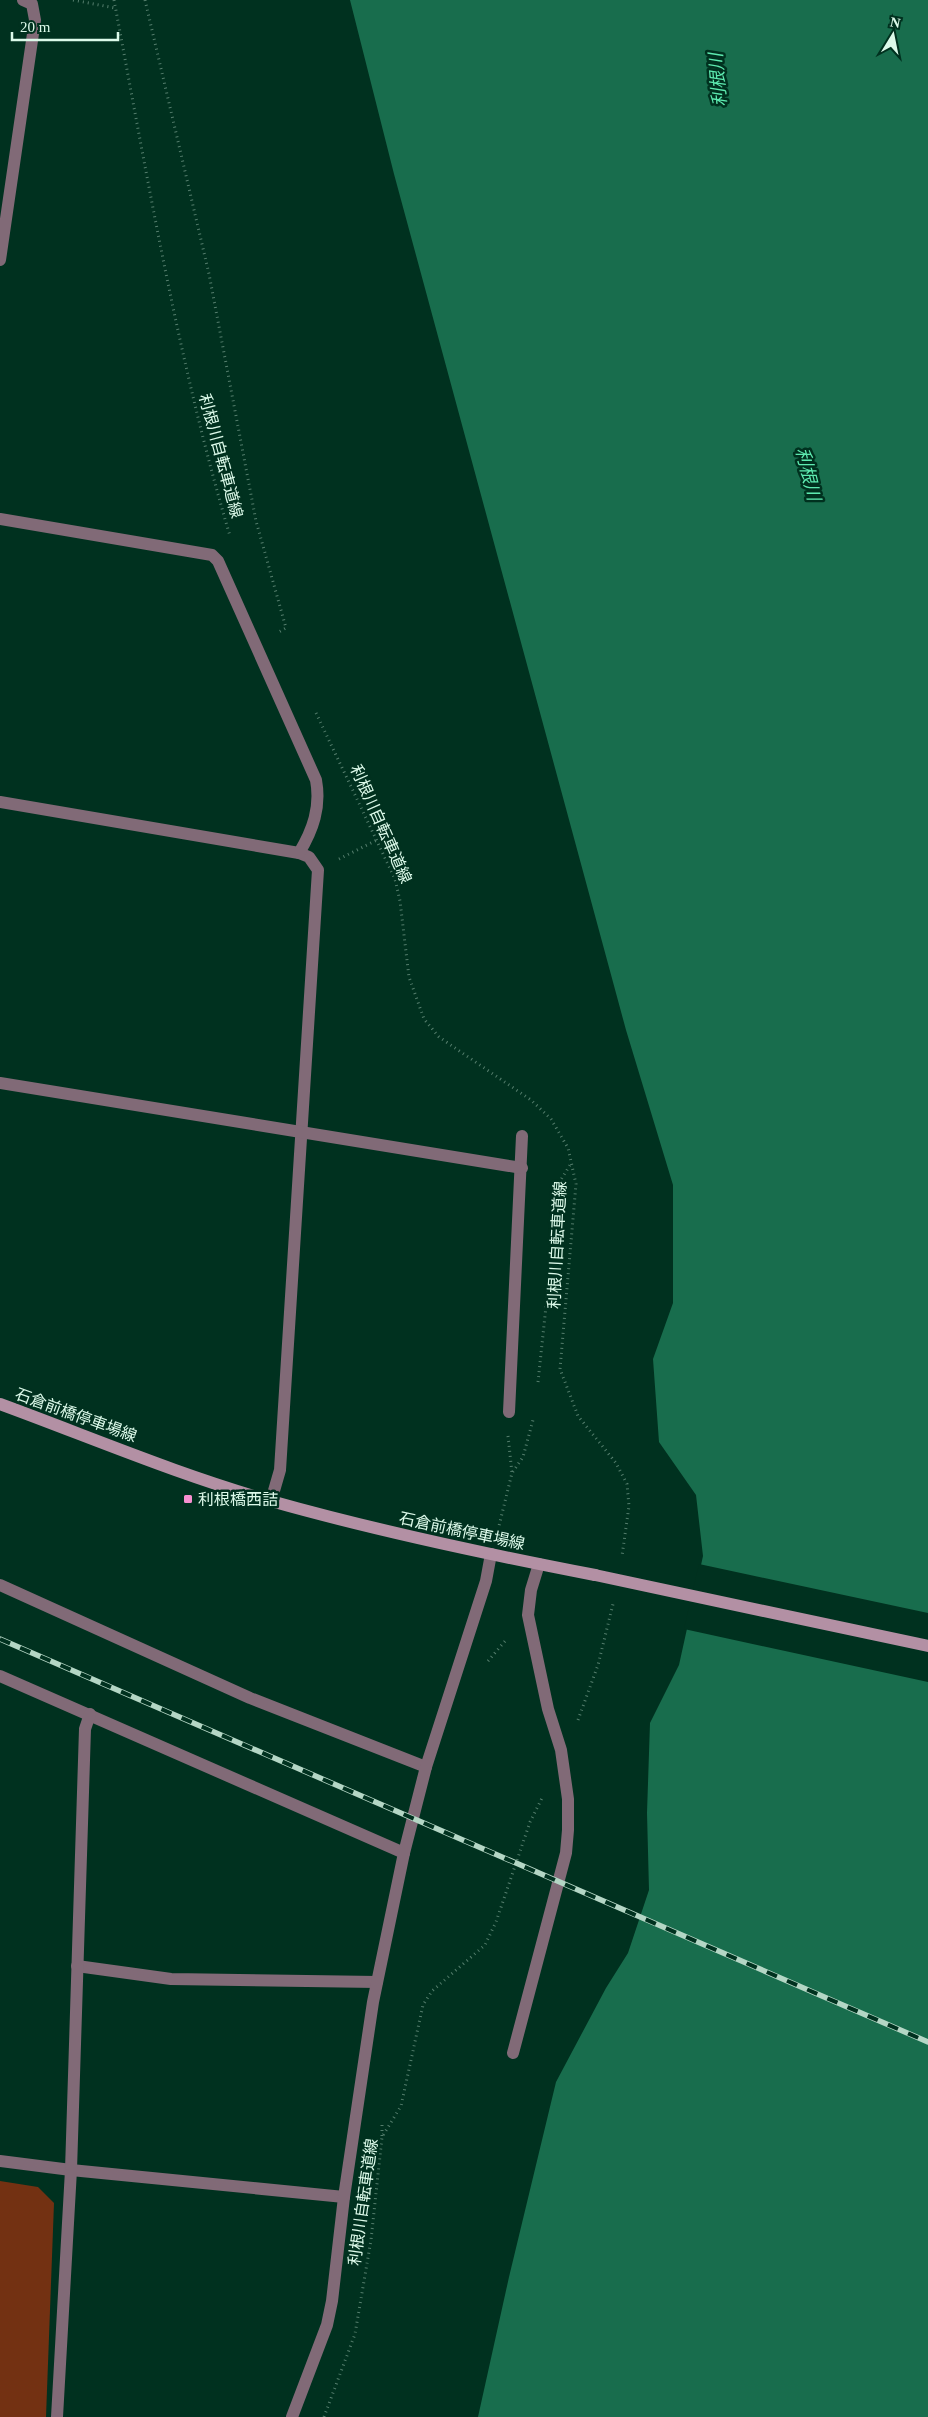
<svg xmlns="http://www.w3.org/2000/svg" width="928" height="2417" viewBox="0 0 928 2417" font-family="'Times New Roman','Noto Sans JP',serif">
	<rect width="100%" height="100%" fill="#00311f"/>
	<path fill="#733112" d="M0,2181L38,2187L54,2203L46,2417H0Z"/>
	<path fill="#186d4d" d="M350,0H928V2417H478L509,2277L556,2082L606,1988L628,1953L649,1890L647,1813L650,1723L679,1665L703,1556L696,1495L659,1442L653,1359L673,1303V1185L626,1030L394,174Z"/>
	<path fill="#00311f" d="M699,1564L928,1613V1682L684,1629Z"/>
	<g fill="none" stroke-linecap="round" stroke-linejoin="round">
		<g stroke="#547e6d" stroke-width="3" stroke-dasharray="1 4" stroke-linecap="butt">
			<path d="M73,0L115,8"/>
			<path d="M114,0C148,180 178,361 230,536"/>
			<path d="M145,0L209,274L256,521L286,628L277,633"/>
			<path d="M316,713L395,879L400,901L409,977L424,1019L439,1037L531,1100L551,1119L568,1148L576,1184L560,1369L578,1416L616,1463L627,1484L629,1506L622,1556"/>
			<path d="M339,859L377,840"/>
			<path d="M538,1382L559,1183L570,1165"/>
			<path d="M508,1436L512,1473"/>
			<path d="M498,1530L512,1473L523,1457L533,1420"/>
			<path d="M488,1661L506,1640"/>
			<path d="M578,1720L598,1665L613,1604"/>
			<path d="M382,2136V2122"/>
			<path d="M324,2417L355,2334L371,2240L382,2137L401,2106L423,2005L432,1991L485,1945L496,1922L530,1822L542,1798"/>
		</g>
		<g stroke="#816a77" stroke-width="12">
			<path d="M509,1412L522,1136"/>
			<path d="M271,1501L280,1470L318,870L309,857L299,853"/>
			<path d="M513,2053L566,1853L568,1830V1799L561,1750L548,1709L528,1615L531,1590L539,1564"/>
		</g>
		<g stroke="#816a77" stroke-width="12">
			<path d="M0,260L35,20L32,4L23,0"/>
			<path d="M0,519L212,555L218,561L316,780C321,807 313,830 299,853L0,802"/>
			<path d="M0,1083L522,1168"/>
			<path d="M0,1585L250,1698L426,1767"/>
			<path d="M0,1676L404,1853"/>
			<path d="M77,1966L171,1979L377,1982"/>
			<path d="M0,2161L71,2170L344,2197"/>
			<path d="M57,2417L71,2170L85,1729L90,1714"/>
			<path d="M292,2417L327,2325L332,2301L344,2197L373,2002L404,1853L426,1767L486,1581L491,1554"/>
		</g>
		<path stroke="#b390a4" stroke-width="12" d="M0,1404C90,1437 179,1475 271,1501C377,1531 486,1554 595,1575"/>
		<defs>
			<path id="rail" d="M0,1639L928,2042"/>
		</defs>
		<use href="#rail" stroke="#b4d6c5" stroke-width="5.5"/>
		<use href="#rail" stroke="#00311f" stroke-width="4" stroke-dasharray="11" stroke-linecap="butt"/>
		<path stroke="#b390a4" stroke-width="12" d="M595,1575L928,1646"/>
	</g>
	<rect fill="#f690d0" stroke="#00311f" stroke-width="2" x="183" y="1494" width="10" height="10" rx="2.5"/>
	<g text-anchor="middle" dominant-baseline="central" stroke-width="5" stroke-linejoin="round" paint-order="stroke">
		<g font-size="16" fill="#dcfaea" stroke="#00311f">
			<text transform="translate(221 456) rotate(75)">利根川自転車道線</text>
			<text transform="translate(381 824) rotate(66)">利根川自転車道線</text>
			<text transform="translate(557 1245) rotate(-87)">利根川自転車道線</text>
			<text transform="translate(76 1415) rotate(20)">石倉前橋停車場線</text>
			<text transform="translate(462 1531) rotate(12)">石倉前橋停車場線</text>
			<text transform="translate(363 2202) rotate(-82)">利根川自転車道線</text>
		</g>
		<g font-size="16" fill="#dcfaea" stroke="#00311f" text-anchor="start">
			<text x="198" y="1499">利根橋西詰</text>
		</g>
		<g font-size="18" font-style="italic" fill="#5deab0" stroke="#00311f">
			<text transform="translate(718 80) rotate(-95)">利根川</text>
			<text transform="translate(808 474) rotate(76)">利根川</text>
		</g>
	</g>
	<g transform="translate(893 35) rotate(10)" stroke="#00311f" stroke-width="4" paint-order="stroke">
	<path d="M0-4L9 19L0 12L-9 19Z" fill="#dcfaea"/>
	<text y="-8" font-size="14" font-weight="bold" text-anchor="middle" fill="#dcfaea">N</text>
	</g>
	<path d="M12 32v8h106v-8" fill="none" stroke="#dcfaea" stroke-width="2.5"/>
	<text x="20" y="32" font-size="15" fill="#dcfaea" stroke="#00311f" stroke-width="4" paint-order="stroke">20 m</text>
</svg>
